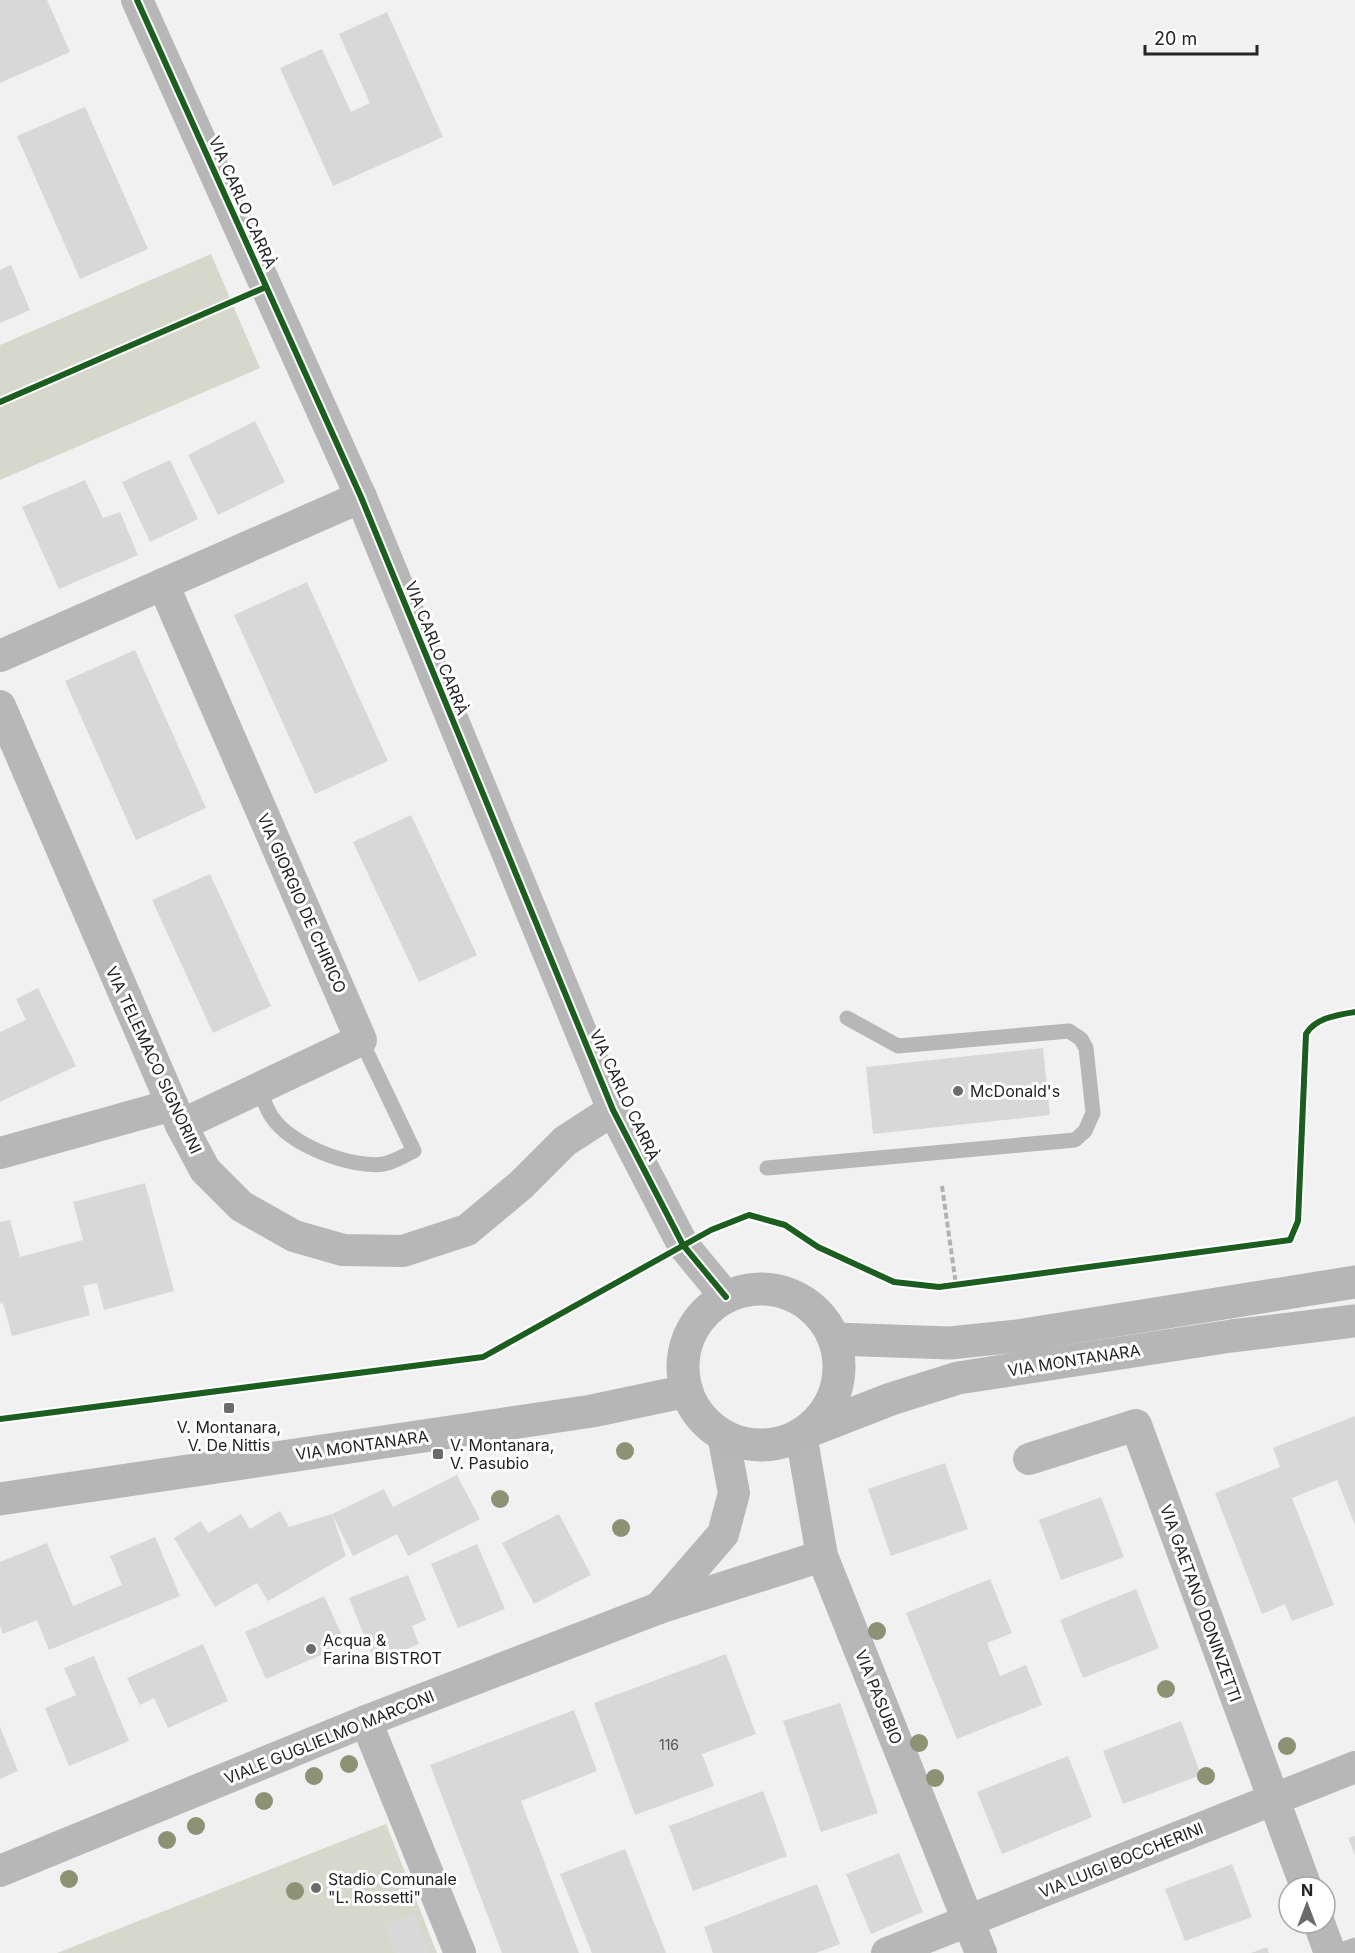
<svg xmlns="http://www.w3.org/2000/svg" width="1355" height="1953" viewBox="0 0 1355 1953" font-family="Inter,sans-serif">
	<rect width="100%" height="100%" fill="#f1f1f2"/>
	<g fill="#d5d8cb">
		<path d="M211,254L260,368L0,480V345Z"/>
		<path d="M386,1824L437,1953H57Z"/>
	</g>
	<g fill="#d8d8d9">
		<path d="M0,0H47L70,52L0,83Z"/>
		<path d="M387,12L443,137L333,186L280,68L322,49L351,112L370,103L339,34Z"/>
		<path d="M85,107L148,249L80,279L17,136Z"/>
		<path d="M11,265L30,310L0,323V270Z"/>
		<path d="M255,421L285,482L218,515L188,455Z"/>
		<path d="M170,460L198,519L150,542L122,482Z"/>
		<path d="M85,480L103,518L120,512L138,555L59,589L22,507Z"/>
		<path d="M307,582L388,761L315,794L234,615Z"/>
		<path d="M135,650L206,808L136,840L65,681Z"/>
		<path d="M411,815L477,955L419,982L353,842Z"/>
		<path d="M210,874L271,1006L213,1033L152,900Z"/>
		<path d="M38,988L76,1066L0,1102V1032L26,1020L16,999Z"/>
		<path d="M1043,1048L1050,1115L873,1134L866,1067Z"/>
		<path d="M145,1183L174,1291L104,1310L97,1283L83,1286L90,1315L12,1336L3,1303L0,1304V1222L10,1220L20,1257L83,1240L73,1202Z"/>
		<path d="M1355,1416V1525L1337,1480L1292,1498L1334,1605L1292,1621L1285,1604L1262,1614L1215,1493L1280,1467L1273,1448Z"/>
		<path d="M945,1463L968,1529L891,1556L868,1489Z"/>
		<path d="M457,1475L480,1519L408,1556L397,1534L353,1556L332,1514L384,1489L393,1507Z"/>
		<path d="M1101,1497L1124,1557L1061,1580L1039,1520Z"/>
		<path d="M280,1511L289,1527L332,1514L346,1556L268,1601L257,1583L215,1607L174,1538L201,1521L208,1533L241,1514L250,1529Z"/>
		<path d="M559,1514L591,1575L534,1604L502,1543Z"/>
		<path d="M155,1537L180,1596L49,1650L37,1620L3,1634L0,1626V1562L47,1543L73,1606L122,1585L110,1556Z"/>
		<path d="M477,1544L505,1609L458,1628L431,1564Z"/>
		<path d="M408,1575L426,1620L412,1626L419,1644L375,1662L349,1598Z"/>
		<path d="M990,1579L1012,1633L987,1643L1000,1676L1026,1665L1042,1705L957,1739L906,1613Z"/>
		<path d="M1136,1589L1159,1648L1083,1678L1060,1620Z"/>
		<path d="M324,1596L346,1644L266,1679L245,1632Z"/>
		<path d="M203,1644L228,1701L168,1728L154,1698L140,1705L127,1678Z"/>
		<path d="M726,1654L756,1734L702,1754L714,1786L635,1815L594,1703Z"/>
		<path d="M94,1656L129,1741L69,1766L45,1708L76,1695L64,1668Z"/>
		<path d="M840,1703L878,1813L821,1832L783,1721Z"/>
		<path d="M574,1710L597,1771L521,1801L579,1953H502L430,1765Z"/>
		<path d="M1181,1721L1201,1775L1123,1804L1103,1751Z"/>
		<path d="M0,1727L18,1771L0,1779Z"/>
		<path d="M1068,1756L1092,1817L1002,1854L977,1792Z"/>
		<path d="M763,1791L787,1856L693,1891L669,1826Z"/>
		<path d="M1355,1836V1855L1348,1838Z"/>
		<path d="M625,1849L666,1953H592L560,1874Z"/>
		<path d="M899,1853L923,1912L871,1934L846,1874Z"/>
		<path d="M1232,1864L1252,1917L1185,1941L1165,1889Z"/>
		<path d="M817,1884L840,1944L816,1953H713L704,1927Z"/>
		<path d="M414,1913L430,1953H395L384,1924Z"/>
		<path d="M1267,1947L1269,1953H1251Z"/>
	</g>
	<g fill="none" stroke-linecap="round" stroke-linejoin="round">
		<path stroke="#b3b2b3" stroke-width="4" stroke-dasharray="6 3" stroke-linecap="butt" d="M942,1186L956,1285"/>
		<g stroke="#b8b7b8" stroke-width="15">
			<path d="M259,1088C263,1097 266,1109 272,1117C290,1145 352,1169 384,1164C394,1162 405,1155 414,1151L361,1040"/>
			<path d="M767,1168L1075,1140L1085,1131L1093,1113L1086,1048L1081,1039L1069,1031L898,1046L847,1018"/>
			<path d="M1333,1953L1355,1945"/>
		</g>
		<g stroke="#b8b7b8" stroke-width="32">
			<path d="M137,0L361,497L613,1110L683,1245L726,1297"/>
			<path d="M163,584L361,1040L181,1125"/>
			<path d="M0,656L361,497"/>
			<path d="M0,706L181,1125L205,1170L241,1206L294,1236L343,1250L403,1251L467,1230L521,1185L565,1141L613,1110"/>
			<path d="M0,1153L172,1105"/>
			<path d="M801,1434L822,1556L981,1953"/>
			<path d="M1029,1459L1136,1425L1306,1887"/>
			<path d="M659,1608L723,1534L734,1493L723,1435"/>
			<path d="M366,1721L460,1953"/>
			<path d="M0,1871L366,1721L659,1608L822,1556"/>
			<path d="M1319,1923L1330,1953"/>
			<path d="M887,1953L1355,1767"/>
		</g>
		<g stroke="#b7b6b7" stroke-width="33">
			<circle cx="761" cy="1367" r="78"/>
			<path d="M835,1339L950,1343L1018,1336L1355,1282"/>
			<path d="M801,1434L891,1399L958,1378L1231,1336L1355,1321"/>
			<path d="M0,1499L592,1411L687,1391"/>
		</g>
		<defs>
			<g id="cycleway">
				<path d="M137,0L361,497L613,1110L683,1245L726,1297"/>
				<path d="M0,402L266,287"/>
				<path d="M0,1419L483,1357L711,1230L749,1215L785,1225L818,1247L894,1282L939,1287L1290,1240L1298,1221L1306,1034C1315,1018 1337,1015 1355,1012"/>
			</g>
		</defs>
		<use href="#cycleway" stroke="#fff" stroke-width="10"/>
		<use href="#cycleway" stroke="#1b5e20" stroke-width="6"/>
	</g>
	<g fill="#8d9275">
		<circle cx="625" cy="1451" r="9"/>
		<circle cx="500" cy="1499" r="9"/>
		<circle cx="621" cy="1528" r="9"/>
		<circle cx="877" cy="1631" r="9"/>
		<circle cx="1166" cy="1689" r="9"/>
		<circle cx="919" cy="1743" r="9"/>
		<circle cx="1287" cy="1746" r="9"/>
		<circle cx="349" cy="1764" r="9"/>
		<circle cx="314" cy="1776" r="9"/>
		<circle cx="1206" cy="1776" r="9"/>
		<circle cx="935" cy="1778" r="9"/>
		<circle cx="264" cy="1801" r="9"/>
		<circle cx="196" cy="1826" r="9"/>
		<circle cx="167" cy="1840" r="9"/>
		<circle cx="69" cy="1879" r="9"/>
		<circle cx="295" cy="1891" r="9"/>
	</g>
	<g fill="#6c6c6d" stroke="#fff" stroke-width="2">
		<circle cx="958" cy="1091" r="6"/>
		<rect x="223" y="1402" width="12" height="12" rx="3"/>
		<rect x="432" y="1448" width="12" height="12" rx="3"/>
		<circle cx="311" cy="1649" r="6"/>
		<circle cx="316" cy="1888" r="6"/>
	</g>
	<g text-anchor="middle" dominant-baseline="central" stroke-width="6" stroke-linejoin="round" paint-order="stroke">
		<g font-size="14" fill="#535354">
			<text x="669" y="1744">116</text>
		</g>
		<g font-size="16" fill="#242425" stroke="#fff">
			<text transform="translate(243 202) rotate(66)">VIA CARLO CARRÀ</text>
			<text transform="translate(437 648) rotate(68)">VIA CARLO CARRÀ</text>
			<text transform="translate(302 903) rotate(66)">VIA GIORGIO DE CHIRICO</text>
			<text transform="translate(154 1060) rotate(65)">VIA TELEMACO SIGNORINI</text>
			<text transform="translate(625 1095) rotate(65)">VIA CARLO CARRÀ</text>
			<text transform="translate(1074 1360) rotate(-9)">VIA MONTANARA</text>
			<text transform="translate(362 1445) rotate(-8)">VIA MONTANARA</text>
			<text transform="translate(1201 1603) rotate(70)">VIA GAETANO DONINZETTI</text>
			<text transform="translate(879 1697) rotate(68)">VIA PASUBIO</text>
			<text transform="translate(329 1737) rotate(-22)">VIALE GUGLIELMO MARCONI</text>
			<text transform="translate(1121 1860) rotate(-22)">VIA LUIGI BOCCHERINI</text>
		</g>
		<g font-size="16" fill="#242425" stroke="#fff" text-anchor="start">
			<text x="970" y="1091">McDonald's</text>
			<text x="229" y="1427" text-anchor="middle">V. Montanara,<tspan x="229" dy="18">V. De Nittis</tspan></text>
			<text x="450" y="1445">V. Montanara,<tspan x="450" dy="18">V. Pasubio</tspan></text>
			<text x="323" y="1640">Acqua &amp;<tspan x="323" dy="18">Farina BISTROT</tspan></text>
			<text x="328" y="1879">Stadio Comunale<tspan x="328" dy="18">"L. Rossetti"</tspan></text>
		</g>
	</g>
	<g transform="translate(1307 1905)"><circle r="28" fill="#ffffff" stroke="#a7a7a8" stroke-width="1.5"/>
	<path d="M0-4.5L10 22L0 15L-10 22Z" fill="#6c6c6d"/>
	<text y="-9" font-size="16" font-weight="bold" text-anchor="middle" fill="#242425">N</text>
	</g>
	<path d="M1145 45v9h112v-9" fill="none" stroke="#242425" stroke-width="3"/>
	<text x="1154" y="45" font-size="18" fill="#242425" stroke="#ffffff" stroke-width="4.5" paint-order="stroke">20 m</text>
</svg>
